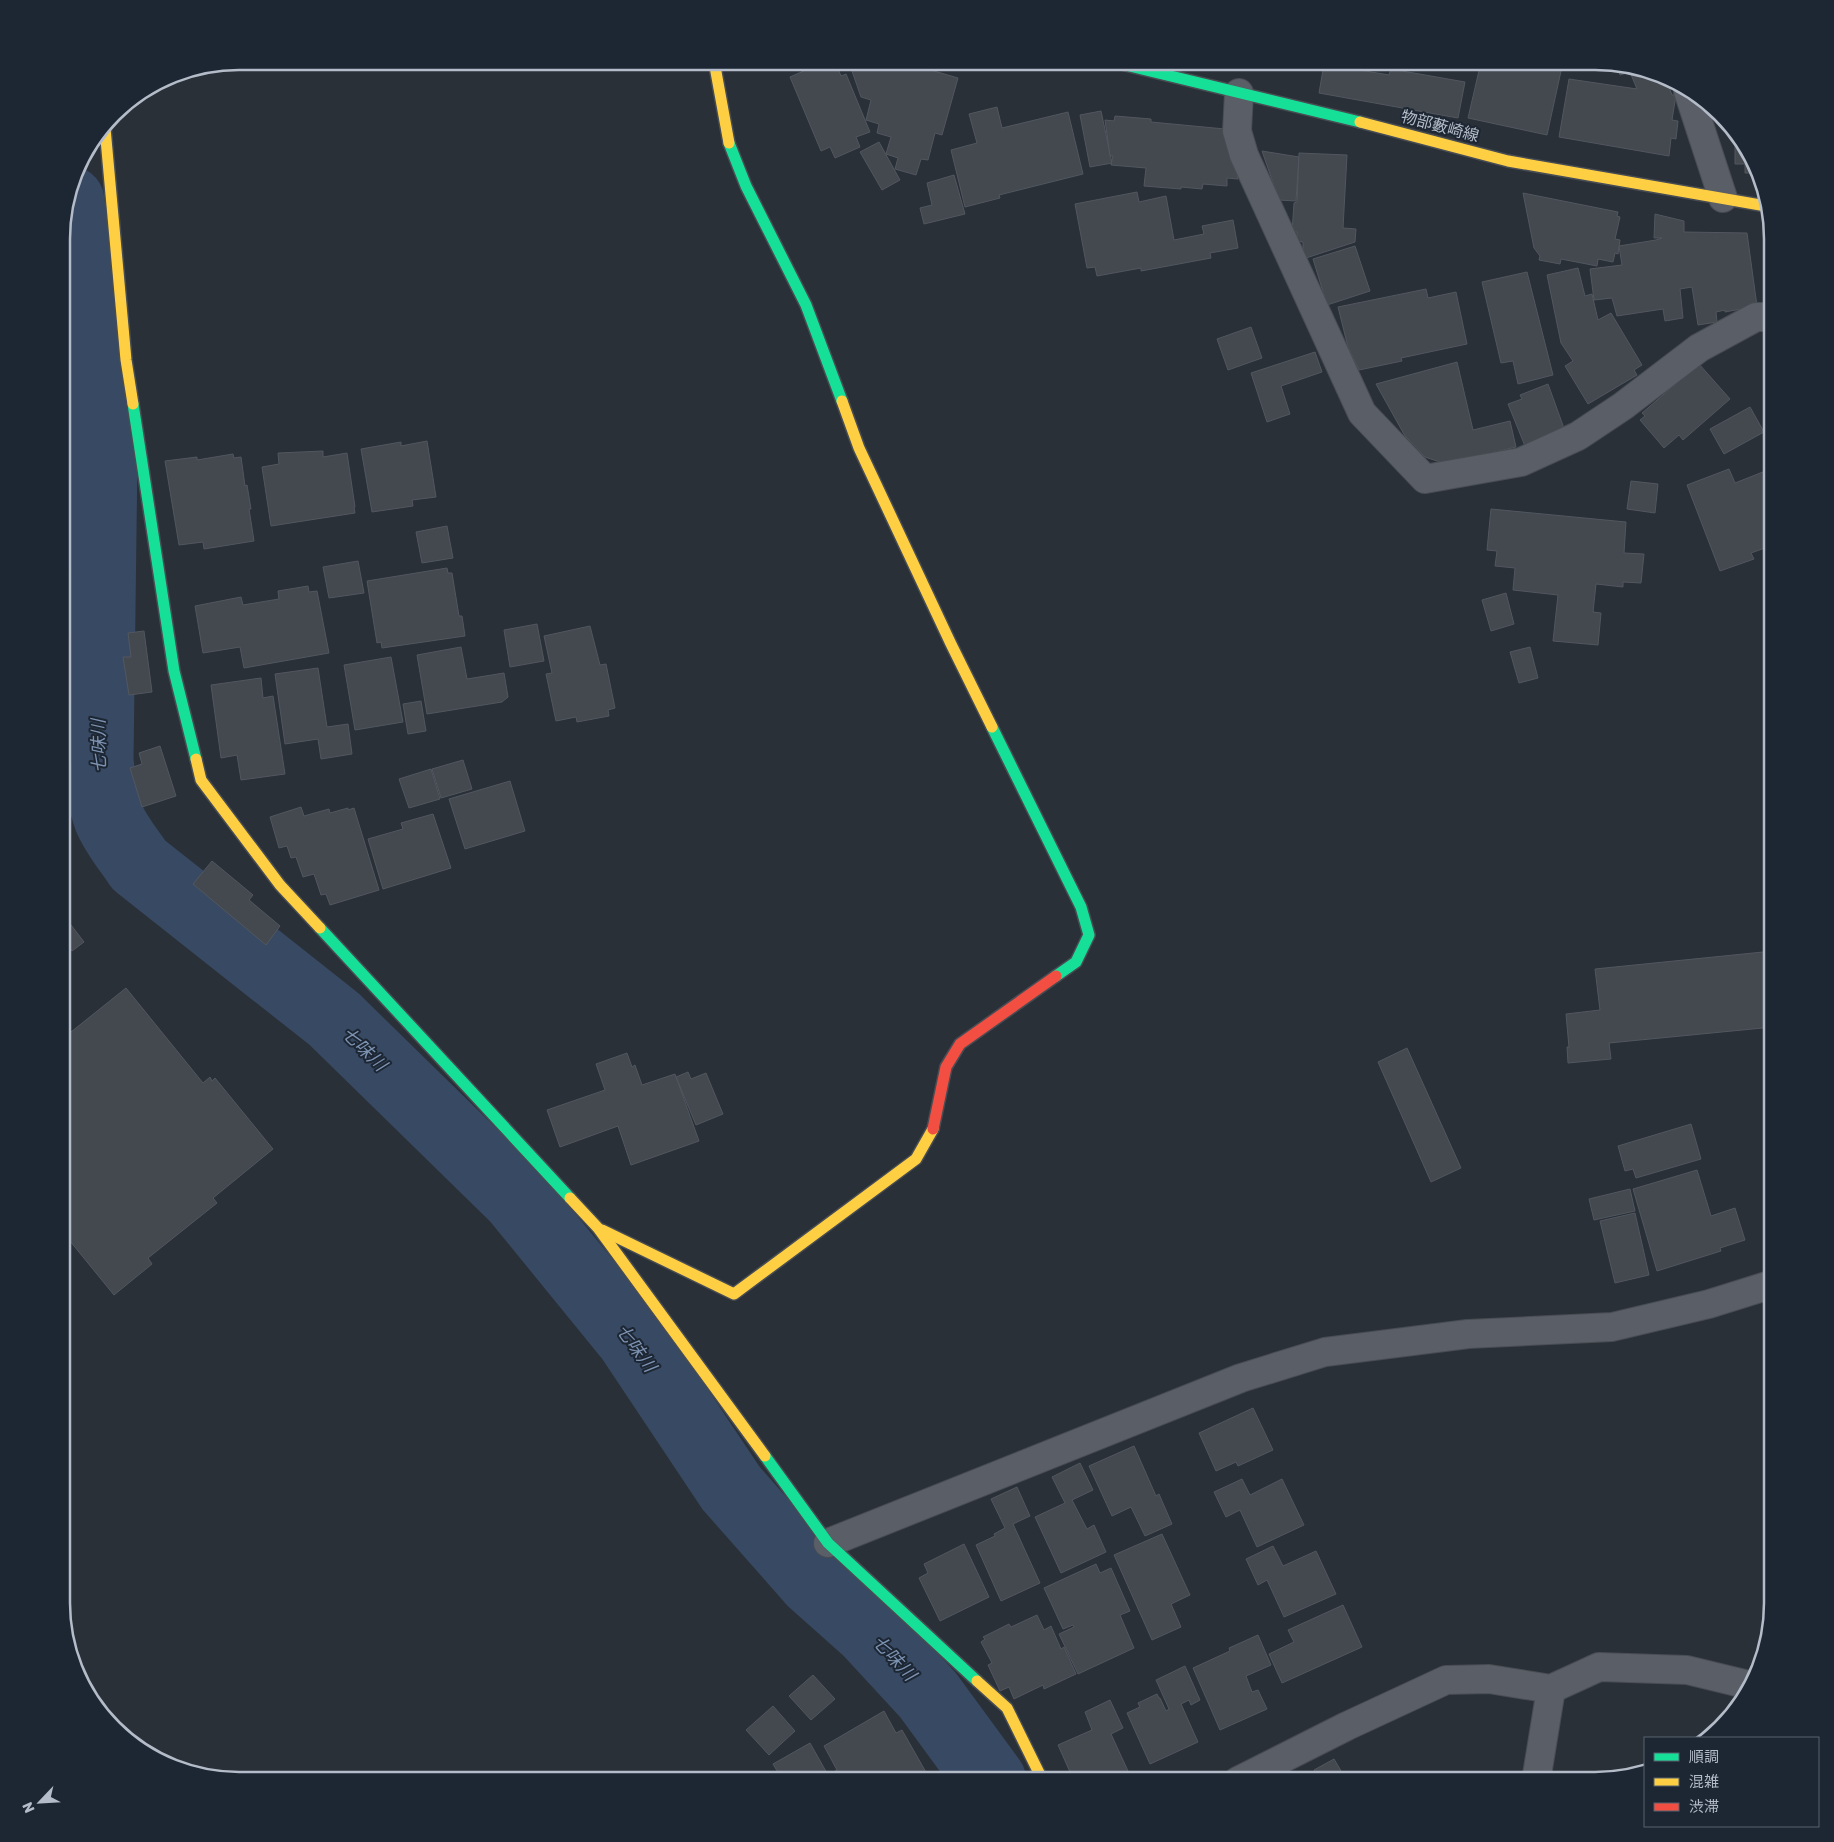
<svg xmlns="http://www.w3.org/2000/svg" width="1834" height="1842" viewBox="0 0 1834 1842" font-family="Rubik,'Noto Sans JP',sans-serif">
	<rect width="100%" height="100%" fill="#2a3038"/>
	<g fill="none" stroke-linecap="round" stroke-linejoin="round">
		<path stroke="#384963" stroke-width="71" d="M69,201L102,456L98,760C100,780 102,799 109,818C116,835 129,850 139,865L334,1019L516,1197L631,1338L731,1488L813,1581L868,1630L928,1695L991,1781"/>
	</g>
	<g fill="#444950" stroke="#52575f">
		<path d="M814,61H835L841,76L846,74L870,132L856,137L860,147L835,158L830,147L821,151L790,77L815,66L813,62Z"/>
		<path d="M855,61H900L958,78L942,135L935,133L928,160L921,159L916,175L895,169L898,158L886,154L891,137L877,133L879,124L866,120L871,100L861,97L852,71Z"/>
		<path d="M1481,62H1563L1547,135L1468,118Z"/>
		<path d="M1592,62H1606L1611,63L1595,69Z"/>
		<path d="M1324,64L1389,75L1391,69L1465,82L1458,118L1319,93Z"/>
		<path d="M1616,64L1665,77L1672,95H1676L1672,120L1678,121L1676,139L1671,138L1669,156L1559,137L1569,79L1637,89L1630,72L1620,75Z"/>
		<path d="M997,107L1002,128L1068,112L1083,174L999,195L1000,198L965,207L951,150L977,143L969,114Z"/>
		<path d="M1101,111L1112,163L1090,167L1080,115Z"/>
		<path d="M1115,116L1151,119V122L1225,129L1238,179L1227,178V186L1203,184L1202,189L1181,187V189L1144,186L1146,168L1111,165L1113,156H1110L1105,120L1114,121Z"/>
		<path d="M1735,132L1759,171L1760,173H1745V164H1735Z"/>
		<path d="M879,142L900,180L882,190L860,152Z"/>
		<path d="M1262,151L1299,157L1296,201L1279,200Z"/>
		<path d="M1299,153L1347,155L1343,228L1356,229L1355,242L1303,259V242L1297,241V232H1292L1294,203L1297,202Z"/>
		<path d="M954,175L965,214L924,224L920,208L932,205L927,183Z"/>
		<path d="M1137,192L1139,202L1166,196L1174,240L1204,234L1202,226L1233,220L1238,248L1210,253L1211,258L1141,271V268L1097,276L1095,267L1087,268L1075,204Z"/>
		<path d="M1523,193L1618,212L1617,216L1620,217L1615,239L1620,240L1618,254L1615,253L1613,262L1598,259L1597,266L1561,259L1560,264L1539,260L1540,256L1534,248Z"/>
		<path d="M1655,214L1684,221V232L1747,233L1757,306L1725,312V310L1716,312L1717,322L1698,325L1692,287L1680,289L1683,318L1665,321L1663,309L1617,316L1612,298L1594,300L1590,269L1622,265L1619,246L1656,240L1662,238H1654Z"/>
		<path d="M1355,246L1370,291L1327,305L1313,259Z"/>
		<path d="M1578,268L1585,296L1592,294L1598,320L1611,313L1642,365L1634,370L1637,375L1588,404L1565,366L1573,361L1561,343L1547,275Z"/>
		<path d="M1527,272L1553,375L1518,384L1513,361L1501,363L1482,282Z"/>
		<path d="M1426,289L1428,298L1456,292L1467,344L1401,358L1402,361L1359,370L1348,347L1338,307Z"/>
		<path d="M1251,327L1262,358L1228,370L1217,339Z"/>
		<path d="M1315,352L1322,372L1281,386L1290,414L1267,422L1251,373Z"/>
		<path d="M1457,362L1473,430L1510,421L1516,447L1446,464L1425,457L1405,436L1376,384Z"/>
		<path d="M1699,364L1730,399L1683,440L1679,435L1664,448L1640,420L1645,416L1642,413Z"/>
		<path d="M1548,384L1565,431L1525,446L1508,404L1522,399L1520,395Z"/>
		<path d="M1750,407L1764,432L1724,454L1710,429Z"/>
		<path d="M427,441L436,497L412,500L413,506L372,512L361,449L401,442V446Z"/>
		<path d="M323,451V457L347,453L355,507H354L355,513L271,526L262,467L279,464L278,453Z"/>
		<path d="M233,454L234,458L241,457L245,486L247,485L251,509H249L254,541L204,549L203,542L179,545L165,461L197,457V460Z"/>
		<path d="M1773,468V545L1751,553L1754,559L1720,571L1687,485L1729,469L1735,483Z"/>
		<path d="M1631,481L1658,484L1655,513L1627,509Z"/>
		<path d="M1491,509L1626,522L1624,553L1644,554L1641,583L1623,582V587L1596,584L1593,612L1601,613L1598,645L1553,641L1558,595L1513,590L1515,568L1495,566L1497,551L1487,550Z"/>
		<path d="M447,526L453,558L422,563L416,532Z"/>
		<path d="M358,561L364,593L329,598L323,567Z"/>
		<path d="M447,568L448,573H452L459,616H462L465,636L382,648L381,642L377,643L367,581Z"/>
		<path d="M308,586L309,592L317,591L329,653L244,668L240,647L203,653L195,606L241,597L243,605L279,599L278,591Z"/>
		<path d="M1506,593L1514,624L1491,631L1482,600Z"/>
		<path d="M537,624L544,661L510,667L504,630Z"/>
		<path d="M590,626L600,665L606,664L615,708L608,710L609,716L577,722L576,717L556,721L546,674L552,673L544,636Z"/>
		<path d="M144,631L152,692L129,695L123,657H131L128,633Z"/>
		<path d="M461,647L467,679L504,673L508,697L502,702L427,714L417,655Z"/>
		<path d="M1530,647L1538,678L1519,683L1510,652Z"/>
		<path d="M391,657L403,722L355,730L344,665Z"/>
		<path d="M318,668L327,727L348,724L352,754L321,759L318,739L285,744L275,674Z"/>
		<path d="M261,678L263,698L273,696L285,774L241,780L237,755L221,758L211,685Z"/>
		<path d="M421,701L426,731L408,734L403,704Z"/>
		<path d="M160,746L176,796L142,807L130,768L142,764L139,753Z"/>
		<path d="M463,760L472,789L441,798L432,769Z"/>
		<path d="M431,769L440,799L409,808L399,779Z"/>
		<path d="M510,781L525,831L465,849L449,799Z"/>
		<path d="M301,807L304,816L329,809L330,813L348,808V810L354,808L379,890L330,905L326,894L321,895L314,874L303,877L296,857L291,858L287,846L279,848L270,817Z"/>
		<path d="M433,814L451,868L383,889L368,839L403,829L401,823Z"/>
		<path d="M212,861L253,895L249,900L280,926L266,945L193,884Z"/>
		<path d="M65,917L84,942L72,951L61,936V919Z"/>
		<path d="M61,949L67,957L61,960Z"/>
		<path d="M1773,951V1027L1609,1043L1611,1059L1568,1063L1567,1047H1569L1566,1014L1600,1010L1595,969Z"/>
		<path d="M126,988L203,1083L210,1077L212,1081L215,1078L273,1149L213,1198L217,1203L148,1258L152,1264L114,1295L61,1230V1040Z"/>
		<path d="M1407,1048L1461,1168L1431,1182L1378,1062Z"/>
		<path d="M627,1053L632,1067L635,1065L642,1085L675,1074L699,1141L631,1165L618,1126L560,1147L547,1110L605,1090L596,1064Z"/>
		<path d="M1773,1063V1081L1767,1065Z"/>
		<path d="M688,1072L691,1079L706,1073L723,1114L696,1125L676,1077Z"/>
		<path d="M1691,1124L1701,1159L1636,1178L1633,1169L1625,1171L1618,1146Z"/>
		<path d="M1697,1170L1711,1216L1735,1208L1745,1240L1720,1248L1721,1251L1657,1271L1633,1189Z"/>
		<path d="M1630,1189L1635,1211L1594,1220L1589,1199Z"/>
		<path d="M1635,1213L1649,1275L1615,1283L1600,1221Z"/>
		<path d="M1253,1408L1273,1450L1238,1466L1236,1462L1216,1471L1199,1433Z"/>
		<path d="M1134,1446L1156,1496L1159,1494L1172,1524L1145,1536L1131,1507L1112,1516L1089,1466Z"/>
		<path d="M1080,1463L1093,1490L1072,1500L1087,1529L1094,1525L1106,1552L1061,1573L1035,1517L1065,1503L1052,1477Z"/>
		<path d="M1242,1479L1250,1495L1282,1479L1304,1525L1257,1547L1240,1510L1226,1517L1214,1492Z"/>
		<path d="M1017,1487L1030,1516L1013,1524L1040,1583L1001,1601L976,1545L995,1536L994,1534L1005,1528L991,1499Z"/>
		<path d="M1162,1534L1190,1595L1171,1604L1181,1627L1152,1640L1114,1555Z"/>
		<path d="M964,1544L989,1597L940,1621L919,1578L928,1573L924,1564Z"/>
		<path d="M1273,1546L1283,1566L1316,1551L1336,1594L1284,1617L1267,1580L1258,1585L1246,1559Z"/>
		<path d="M1096,1564L1100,1573L1111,1568L1130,1611L1120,1615L1134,1648L1078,1674L1059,1634L1074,1627L1073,1625L1063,1629L1044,1588Z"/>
		<path d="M1343,1605L1362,1647L1282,1683L1269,1654L1294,1642L1288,1630Z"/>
		<path d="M1037,1615L1044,1630L1051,1626L1061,1649L1064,1647L1076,1674L1044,1689L1043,1685L1014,1699L1009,1687L1000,1691L988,1665L992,1663L981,1642L985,1639L983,1637L1009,1624L1011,1627Z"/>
		<path d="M1258,1635L1271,1665L1246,1676L1252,1692L1258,1690L1267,1709L1220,1730L1193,1668L1230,1651L1229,1648Z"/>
		<path d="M1185,1666L1200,1700L1191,1705L1189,1700L1181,1704L1198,1742L1150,1764L1127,1713L1140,1707L1138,1703L1157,1694L1159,1698H1160L1166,1711L1169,1709L1156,1680Z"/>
		<path d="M813,1675L835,1699L811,1720L789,1696Z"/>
		<path d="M1110,1700L1123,1728L1111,1734L1128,1771L1107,1781H1074L1058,1745L1092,1730L1085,1712Z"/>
		<path d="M773,1706L795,1731L769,1755L746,1730Z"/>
		<path d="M884,1711L896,1733L902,1730L931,1781H783L773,1764L810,1743L828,1775L837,1770L824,1746Z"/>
		<path d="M1334,1759L1347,1781H1320L1314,1770Z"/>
	</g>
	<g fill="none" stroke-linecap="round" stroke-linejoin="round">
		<defs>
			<g id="street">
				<path d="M1688,91L1723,198"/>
				<path d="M1239,93L1237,131L1244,155L1362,413L1425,479L1521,462L1578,436L1623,406L1699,348L1756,317H1773"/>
				<path d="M828,1543L1241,1378L1325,1352L1468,1334L1612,1327L1709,1304L1773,1284"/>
				<path d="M1238,1781L1347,1726L1446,1680L1489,1679L1551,1689L1599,1667L1687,1670L1749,1685"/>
				<path d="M1536,1781L1551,1689"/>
			</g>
			<g id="fast">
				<path d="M1109,61L1360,122"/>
				<path d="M729,143L746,186L806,305L842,401"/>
				<path d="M133,404L174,671L196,759"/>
				<path d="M992,727L1081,907L1089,935L1076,962L1056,976"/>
				<path d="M320,928L570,1198"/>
				<path d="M765,1456L828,1543L977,1681"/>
			</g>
			<g id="slow">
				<path d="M714,61L729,143"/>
				<path d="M1360,122L1508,161L1766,206"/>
				<path d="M105,128L126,360L133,404"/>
				<path d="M842,401L859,448L951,644L992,727"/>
				<path d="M196,759L201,780L280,885L320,928"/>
				<path d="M570,1198L598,1228L765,1456"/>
				<path d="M602,1230L734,1294L916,1159L933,1129"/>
				<path d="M977,1681L1007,1708L1043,1781"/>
			</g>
			<path id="jam" d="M933,1129L946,1067L960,1044L1056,976"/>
		</defs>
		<use href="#street" stroke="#484c53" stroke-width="30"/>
		<use href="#fast" stroke="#484c53" stroke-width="14"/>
		<use href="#slow" stroke="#484c53" stroke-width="14"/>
		<use href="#jam" stroke="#484c53" stroke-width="14"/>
		<use href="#street" stroke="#5a5e66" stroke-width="28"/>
		<use href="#fast" stroke="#16e098" stroke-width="11"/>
		<use href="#slow" stroke="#ffcf43" stroke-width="11"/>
		<use href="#jam" stroke="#f24e42" stroke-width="11"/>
	</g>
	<g text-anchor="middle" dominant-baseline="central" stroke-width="4" stroke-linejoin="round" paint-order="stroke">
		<g font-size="16" fill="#b4bcc9" stroke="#1d2633">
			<text transform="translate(1440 126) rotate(15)">物部藪崎線</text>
		</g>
		<g font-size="18" font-style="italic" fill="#7c92b1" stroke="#1d2633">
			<text transform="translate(99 746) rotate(-91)">七味川</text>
			<text transform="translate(364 1049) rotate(44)">七味川</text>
			<text transform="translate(636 1348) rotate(54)">七味川</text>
			<text transform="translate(894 1658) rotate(47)">七味川</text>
		</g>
	</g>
	<path d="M0 0H1834V1842H0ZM239 70H1595A169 169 0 0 1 1764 239V1603A169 169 0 0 1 1595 1772H239A169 169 0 0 1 70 1603V239A169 169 0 0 1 239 70Z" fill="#1d2633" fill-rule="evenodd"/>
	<path fill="none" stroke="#b4bcc9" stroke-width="2.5" d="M239 70H1595A169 169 0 0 1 1764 239V1603A169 169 0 0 1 1595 1772H239A169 169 0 0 1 70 1603V239A169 169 0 0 1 239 70Z"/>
	<rect x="1644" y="1737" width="175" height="90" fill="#1d2633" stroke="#59626f"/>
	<rect x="1654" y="1753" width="25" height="8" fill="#16e098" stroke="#59626f"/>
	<text x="1689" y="1762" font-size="15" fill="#b4bcc9">順調</text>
	<rect x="1654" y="1778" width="25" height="8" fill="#ffcf43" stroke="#59626f"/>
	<text x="1689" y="1787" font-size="15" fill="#b4bcc9">混雑</text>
	<rect x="1654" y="1803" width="25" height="8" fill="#f24e42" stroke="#59626f"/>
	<text x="1689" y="1812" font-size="15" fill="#b4bcc9">渋滞</text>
	<g transform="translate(40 1802) rotate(245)" stroke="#1d2633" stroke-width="4" paint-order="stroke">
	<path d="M0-4L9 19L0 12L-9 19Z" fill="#b4bcc9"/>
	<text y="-8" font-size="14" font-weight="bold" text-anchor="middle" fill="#b4bcc9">N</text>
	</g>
</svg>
